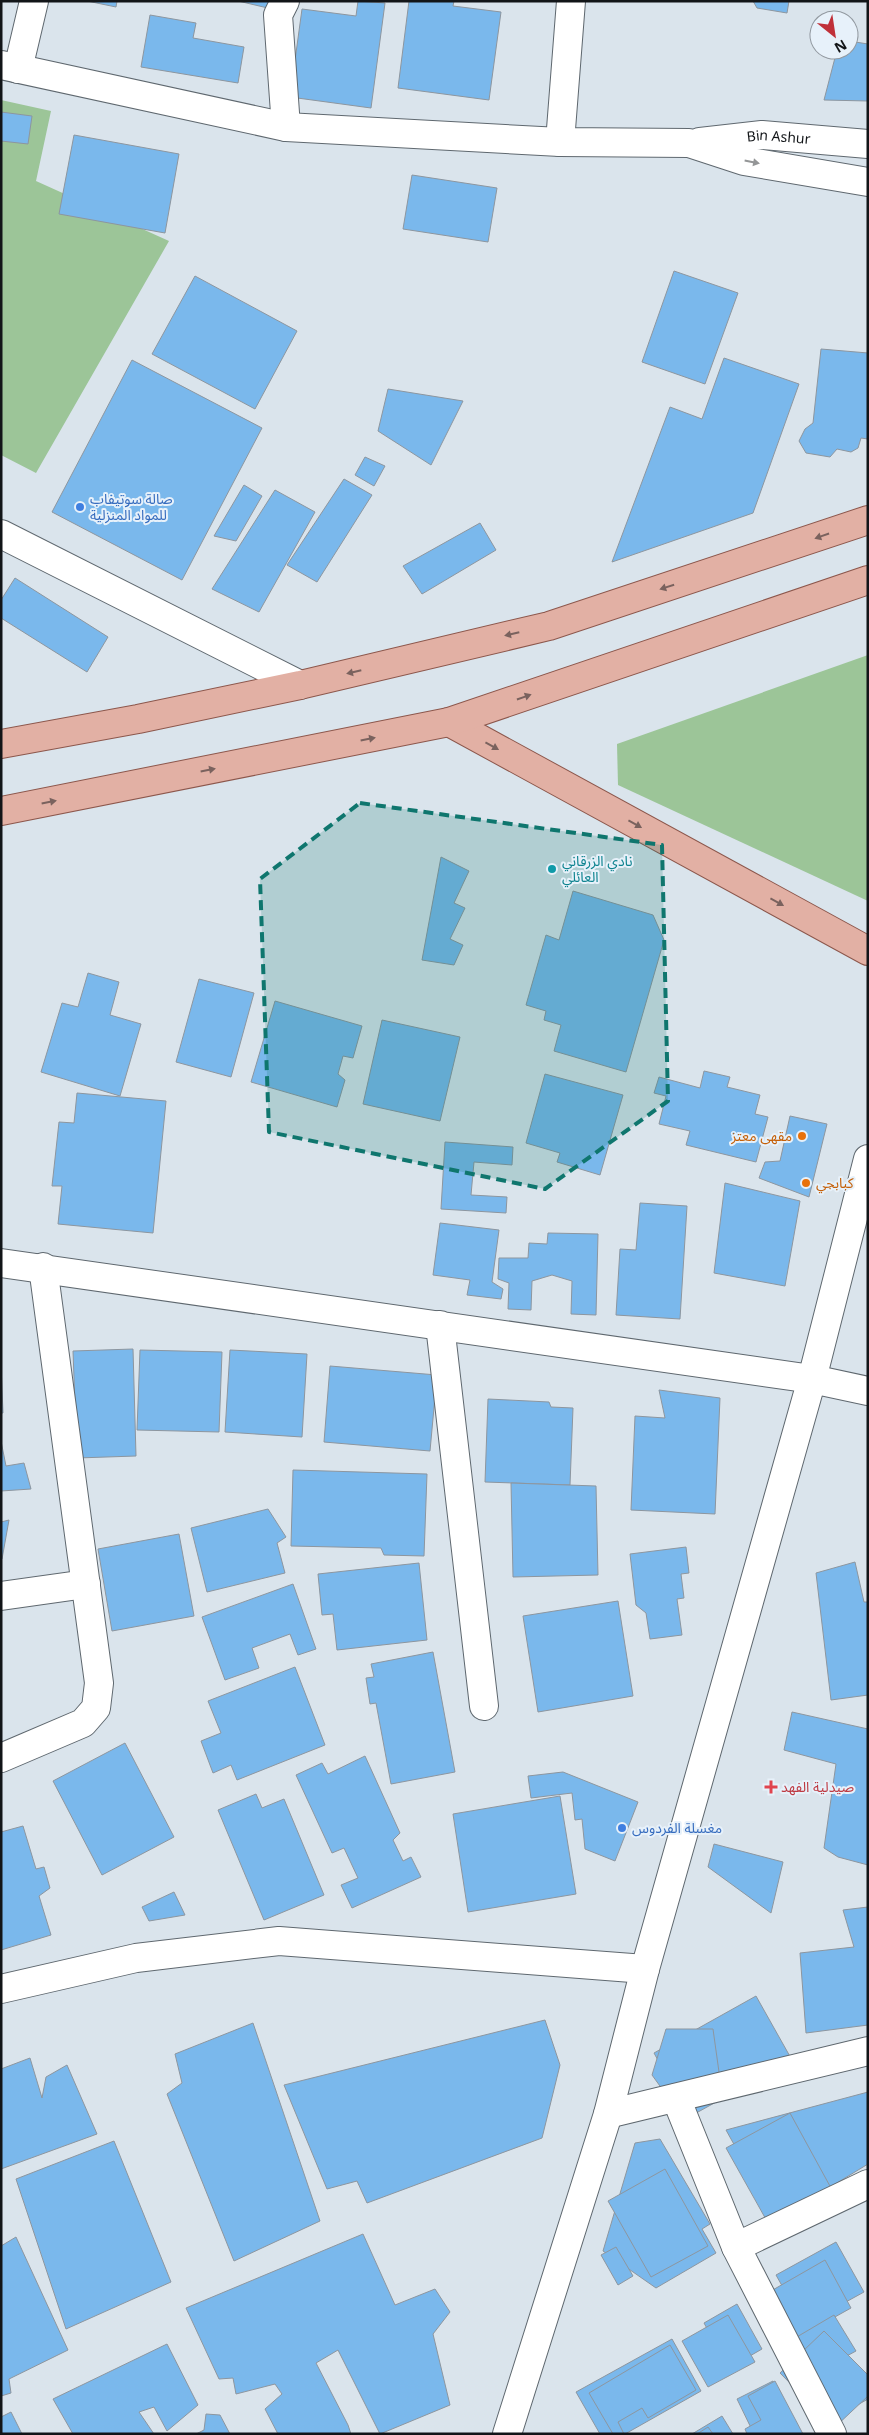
<svg xmlns="http://www.w3.org/2000/svg" width="869" height="2435" viewBox="0 0 869 2435" font-family="Georgia,'Noto Sans Arabic',serif">
	<rect width="100%" height="100%" fill="#dae4ec"/>
	<g fill="#9cc598">
		<path d="M1,100L51,111L36,181L169,241L36,473L1,455Z"/>
		<path d="M868,655V901L618,785L617,744Z"/>
	</g>
	<g fill="#7ab8ec" stroke="#8d969f">
		<path d="M87,1H117L116,7Z"/>
		<path d="M238,1H274L272,9Z"/>
		<path d="M358,1L385,3L371,108L290,97L302,9L356,16Z"/>
		<path d="M409,1H454L453,6L501,12L489,100L398,88Z"/>
		<path d="M753,1H789L787,13L757,8Z"/>
		<path d="M150,15L196,23L193,38L244,47L238,83L141,67Z"/>
		<path d="M849,41L868,44V101L824,100L837,50H849Z"/>
		<path d="M1,112L32,116L28,144L1,141Z"/>
		<path d="M74,135L179,154L165,233L59,214Z"/>
		<path d="M412,175L497,188L488,242L403,229Z"/>
		<path d="M674,271L738,293L705,384L642,362Z"/>
		<path d="M195,276L297,331L255,409L152,354Z"/>
		<path d="M821,349L868,353V439L861,438L858,448L851,452L837,449L830,457L806,453L799,441L805,429L813,423Z"/>
		<path d="M724,358L799,384L753,513L612,562L670,407L702,419Z"/>
		<path d="M132,360L262,428L182,580L52,512Z"/>
		<path d="M388,389L463,401L431,465L378,431Z"/>
		<path d="M365,457L385,466L374,486L355,475Z"/>
		<path d="M344,479L372,495L317,582L287,565Z"/>
		<path d="M244,485L262,496L236,541L214,536Z"/>
		<path d="M275,490L315,512L259,612L212,589Z"/>
		<path d="M480,523L496,550L422,594L403,566Z"/>
		<path d="M15,578L108,637L87,672L1,618V600Z"/>
		<path d="M441,857L469,871L454,903L465,908L450,939L463,945L454,965L422,960Z"/>
		<path d="M573,891L653,915L664,940L626,1072L554,1051L561,1025L544,1020L546,1011L526,1005L546,935L559,940Z"/>
		<path d="M88,973L119,982L110,1015L141,1024L120,1096L41,1072L62,1003L78,1007Z"/>
		<path d="M199,979L254,993L231,1077L176,1062Z"/>
		<path d="M275,1001L362,1026L353,1058L343,1056L338,1074L345,1080L337,1107L251,1082Z"/>
		<path d="M382,1020L460,1037L440,1121L363,1104Z"/>
		<path d="M704,1071L730,1077L727,1087L760,1095L755,1114L768,1117L756,1162L686,1145L690,1131L659,1124L666,1096L654,1093L659,1077L700,1088Z"/>
		<path d="M545,1074L623,1095L600,1175L557,1162L560,1153L526,1143Z"/>
		<path d="M77,1093L166,1101L153,1233L58,1224L62,1186H52L59,1122L74,1123Z"/>
		<path d="M790,1116L827,1124L809,1197L759,1178L765,1162L780,1161Z"/>
		<path d="M445,1142L513,1147L512,1165L474,1162L471,1195L507,1197L506,1213L441,1209Z"/>
		<path d="M725,1183L800,1201L785,1286L714,1273Z"/>
		<path d="M640,1203L687,1206L680,1319L616,1315L620,1249L636,1250Z"/>
		<path d="M440,1223L499,1230L492,1282L503,1289L501,1299L467,1295L470,1280L433,1275Z"/>
		<path d="M548,1233L598,1234L596,1315L571,1314L572,1281L552,1275L532,1281L531,1310L508,1309L509,1283L498,1279L499,1258H528L529,1243L547,1244Z"/>
		<path d="M133,1349L136,1456L77,1458L73,1351Z"/>
		<path d="M140,1350L222,1352L219,1432L137,1430Z"/>
		<path d="M230,1350L307,1354L302,1437L225,1432Z"/>
		<path d="M1,1365L3,1413H1Z"/>
		<path d="M330,1366L437,1375L430,1451L324,1442Z"/>
		<path d="M659,1390L720,1398L715,1514L631,1510L635,1416L665,1418Z"/>
		<path d="M488,1399L549,1402L551,1407L573,1408L570,1485L485,1482Z"/>
		<path d="M1,1441L6,1466L24,1463L31,1489L1,1491Z"/>
		<path d="M293,1470L427,1474L424,1556L384,1555L381,1548L291,1546Z"/>
		<path d="M511,1483L596,1486L598,1575L513,1577Z"/>
		<path d="M268,1509L286,1537L277,1543L285,1573L207,1592L191,1528Z"/>
		<path d="M9,1520L2,1559H1V1522Z"/>
		<path d="M179,1534L194,1616L112,1631L98,1549Z"/>
		<path d="M686,1547L689,1573L681,1574L684,1598L677,1599L682,1635L650,1639L646,1613L636,1605L630,1554Z"/>
		<path d="M855,1562L864,1602H868V1695L831,1700L816,1573Z"/>
		<path d="M419,1563L427,1640L337,1650L333,1614L322,1615L318,1574Z"/>
		<path d="M293,1584L316,1649L298,1655L290,1634L252,1648L259,1668L225,1680L202,1617Z"/>
		<path d="M618,1601L633,1696L538,1712L523,1616Z"/>
		<path d="M433,1652L455,1772L391,1784L376,1703L370,1704L366,1678L374,1677L371,1664Z"/>
		<path d="M295,1667L325,1745L237,1780L231,1765L213,1773L201,1741L221,1733L208,1701Z"/>
		<path d="M792,1712L868,1729V1865L838,1857L824,1848L836,1764L784,1750Z"/>
		<path d="M125,1743L174,1837L102,1875L53,1781Z"/>
		<path d="M365,1756L400,1833L393,1840L403,1861L411,1857L421,1877L352,1908L341,1885L358,1878L344,1848L332,1853L296,1775L322,1763L328,1774Z"/>
		<path d="M563,1772L638,1802L615,1861L585,1849L582,1819L575,1820L572,1793L531,1798L528,1776Z"/>
		<path d="M256,1794L262,1808L284,1799L324,1895L264,1920L218,1810Z"/>
		<path d="M560,1796L576,1894L468,1912L453,1814Z"/>
		<path d="M23,1826L36,1869L44,1867L50,1888L39,1896L51,1935L1,1950V1832Z"/>
		<path d="M714,1844L783,1862L771,1913L708,1867Z"/>
		<path d="M174,1892L185,1915L149,1921L142,1907Z"/>
		<path d="M868,1907V2025L806,2033L800,1953L854,1947L843,1910Z"/>
		<path d="M756,1996L792,2060L689,2117L654,2053Z"/>
		<path d="M545,2020L560,2065L542,2138L367,2203L357,2181L327,2189L284,2085Z"/>
		<path d="M253,2023L320,2221L234,2261L167,2094L182,2083L175,2054Z"/>
		<path d="M666,2029H713L719,2072L665,2093L652,2075Z"/>
		<path d="M30,2058L42,2098L46,2077L67,2065L97,2134L1,2169V2069Z"/>
		<path d="M868,2092V2164L776,2220L726,2130Z"/>
		<path d="M790,2113L831,2188L768,2223L726,2148Z"/>
		<path d="M660,2139L710,2224L702,2229L716,2253L656,2288L603,2251L635,2143Z"/>
		<path d="M114,2141L171,2282L66,2329L16,2179Z"/>
		<path d="M665,2169L708,2246L651,2277L608,2201Z"/>
		<path d="M363,2234L395,2305L435,2289L450,2312L433,2334L450,2405L380,2434L338,2350L316,2363L348,2425L351,2434H278L265,2409L282,2394L275,2384L236,2394L233,2378L219,2379L186,2308Z"/>
		<path d="M16,2237L68,2350L9,2379L11,2393L1,2396V2246Z"/>
		<path d="M836,2242L864,2292L804,2325L776,2275Z"/>
		<path d="M616,2247L633,2276L618,2285L601,2255Z"/>
		<path d="M825,2260L851,2308L790,2342L764,2295Z"/>
		<path d="M737,2304L762,2349L729,2368L704,2323Z"/>
		<path d="M728,2315L755,2362L708,2387L682,2341Z"/>
		<path d="M834,2315L856,2351L843,2358L868,2399L836,2417L790,2341Z"/>
		<path d="M824,2331L868,2375V2396L834,2428L780,2373Z"/>
		<path d="M672,2339L701,2391L625,2434H600L576,2392Z"/>
		<path d="M167,2344L198,2405L167,2431L154,2407L139,2412L154,2434H73L53,2399Z"/>
		<path d="M670,2345L696,2390L648,2418L642,2408L618,2422L624,2434H613L589,2393Z"/>
		<path d="M773,2381L799,2434H754L737,2399Z"/>
		<path d="M775,2381L803,2434H747L745,2429L761,2420L748,2396Z"/>
		<path d="M11,2412L22,2434H1V2417Z"/>
		<path d="M206,2414L220,2415L230,2434H196L204,2430Z"/>
		<path d="M722,2416L733,2434H692Z"/>
		<path d="M708,2427L713,2434H697Z"/>
	</g>
	<g fill="none" stroke-linecap="round" stroke-linejoin="round">
		<defs>
			<g id="minor">
				<path d="M285,1L278,15L286,127"/>
				<path d="M1,65L286,127L560,142L689,143L744,161L868,182"/>
				<path d="M18,69L34,1"/>
				<path d="M560,142L571,1"/>
				<path id="s1" d="M700,142L762,135L868,144"/>
				<path d="M1,534L300,685"/>
				<path d="M1,1263L812,1379L868,1391"/>
				<path d="M440,1325L484,1706"/>
				<path d="M1,1596L86,1584"/>
				<path d="M1,1758L83,1723L96,1708L99,1683L43,1267"/>
				<path d="M1,1989L136,1958L279,1941L645,1969"/>
				<path d="M676,2098L736,2247L868,2184"/>
				<path d="M608,2114L868,2051"/>
				<path d="M736,2247L832,2434"/>
				<path d="M507,2434L608,2114L645,1969L812,1379L868,1159"/>
			</g>
			<g id="major">
				<path d="M449,722L868,951"/>
				<path d="M1,744L138,719L300,685L549,626L868,520"/>
				<path d="M1,811L449,722L868,580"/>
			</g>
		</defs>
		<use href="#minor" stroke="#5f686f" stroke-width="30"/>
		<use href="#major" stroke="#8c574c" stroke-width="30"/>
		<use href="#minor" stroke="#fff" stroke-width="28"/>
		<use href="#major" stroke="#e2b0a4" stroke-width="28"/>
	</g>
	<defs><path id="oneway-solid" d="M-6-.8H1V-3.2L6.5 0L1 3.2V.8H-6Z" transform="scale(1.25)"/></defs>
	<use fill="#949697" href="#oneway-solid" transform="translate(752 162) rotate(11)"/>
	<g fill="#7a625e">
		<use href="#oneway-solid" transform="translate(822 536) rotate(161)"/>
		<use href="#oneway-solid" transform="translate(667 587) rotate(162)"/>
		<use href="#oneway-solid" transform="translate(512 634) rotate(167)"/>
		<use href="#oneway-solid" transform="translate(354 672) rotate(167)"/>
		<use href="#oneway-solid" transform="translate(524 697) rotate(-19)"/>
		<use href="#oneway-solid" transform="translate(368 739) rotate(-11)"/>
		<use href="#oneway-solid" transform="translate(492 746) rotate(29)"/>
		<use href="#oneway-solid" transform="translate(208 770) rotate(-11)"/>
		<use href="#oneway-solid" transform="translate(49 802) rotate(-11)"/>
		<use href="#oneway-solid" transform="translate(635 824) rotate(29)"/>
		<use href="#oneway-solid" transform="translate(777 902) rotate(29)"/>
	</g>
	<path fill="#0f766e" fill-opacity="0.2" stroke="#0f766e" stroke-width="4" stroke-dasharray="10 6" stroke-linejoin="round" d="M360,803L662,845L668,1101L545,1189L269,1132L260,879Z"/>
	<g fill="#3f7fe0" stroke="#e7f1fa" stroke-width="2">
		<circle cx="80" cy="507" r="5"/>
		<circle cx="622" cy="1828" r="5"/>
	</g>
	<circle fill="#0f9aa8" stroke="#e7f1fa" stroke-width="2" cx="552" cy="869" r="5"/>
	<g fill="#e8710a" stroke="#e7f1fa" stroke-width="2">
		<circle cx="802" cy="1136" r="5"/>
		<circle cx="806" cy="1183" r="5"/>
	</g>
	<path fill="#e0444e" stroke="#e7f1fa" stroke-width="2" d="M768.5 1779.5h5v5h5v5h-5v5h-5v-5h-5v-5h5z"/>
	<g text-anchor="middle" dominant-baseline="central" stroke-width="4" stroke-linejoin="round" paint-order="stroke">
		<g font-size="14" fill="#121518" stroke="#e7f1fa">
			<text stroke="none"><textPath href="#s1" startOffset="79">Bin Ashur</textPath></text>
		</g>
		<g font-size="14" fill="#366cbe" stroke="#e7f1fa" text-anchor="start">
			<text x="90" y="499">صالة سوتيفاب<tspan x="90" dy="16">للمواد المنزلية</tspan></text>
			<text x="632" y="1828">مغسلة الفردوس</text>
		</g>
		<g font-size="14" fill="#0d838f" stroke="#e7f1fa" text-anchor="start">
			<text x="562" y="861">نادي الزرقاني<tspan x="562" dy="16">العائلي</tspan></text>
		</g>
		<g font-size="14" fill="#c56008" stroke="#e7f1fa" text-anchor="end">
			<text x="792" y="1136">مقهى معتز</text>
			<text x="816" y="1183" text-anchor="start">كبابجي</text>
		</g>
		<g font-size="14" fill="#be3a42" stroke="#e7f1fa" text-anchor="start">
			<text x="781" y="1787">صيدلية الفهد</text>
		</g>
	</g>
	<rect width="869" height="2435" fill="none" stroke="#121518" stroke-width="5"/>
	<g transform="translate(834 35) rotate(150)"><circle r="24" fill="#e7f1fa" stroke="#9299a0"/>
	<path d="M0-4L9 19L0 12L-9 19Z" fill="#c03039"/>
	<text y="-8" font-size="14" font-weight="bold" text-anchor="middle" fill="#121518">N</text>
	</g>
</svg>
